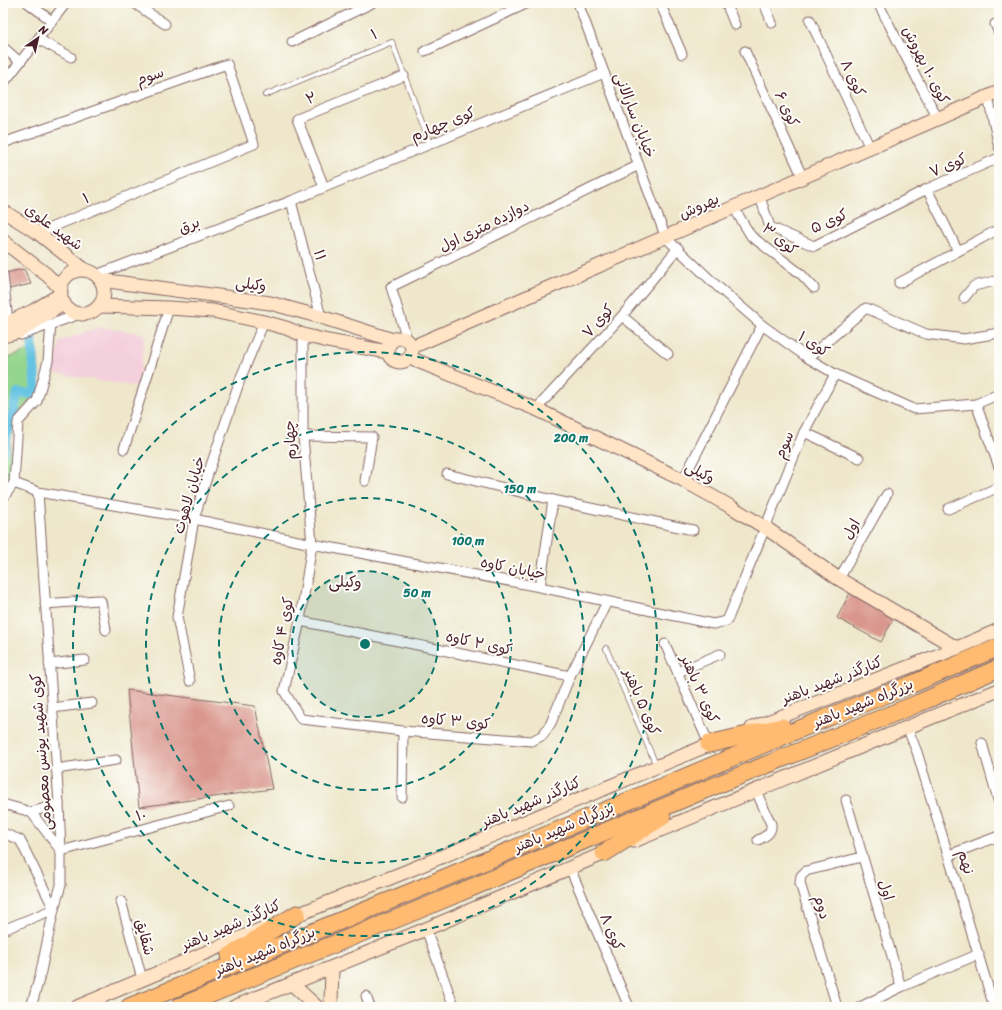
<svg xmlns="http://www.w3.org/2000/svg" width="1002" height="1010" viewBox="0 0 1002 1010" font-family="Sriracha,'Playpen Sans Arabic',sans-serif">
	<rect width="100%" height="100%" fill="#fdfcf7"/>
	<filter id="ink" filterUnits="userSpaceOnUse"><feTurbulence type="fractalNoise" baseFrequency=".025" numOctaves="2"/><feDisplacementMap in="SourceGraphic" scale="8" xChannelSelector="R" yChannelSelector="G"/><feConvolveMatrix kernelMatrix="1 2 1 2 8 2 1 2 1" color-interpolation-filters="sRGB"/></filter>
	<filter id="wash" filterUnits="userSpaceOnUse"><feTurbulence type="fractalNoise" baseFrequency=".012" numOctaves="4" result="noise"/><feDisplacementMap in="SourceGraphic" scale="16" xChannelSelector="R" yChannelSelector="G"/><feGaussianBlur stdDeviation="0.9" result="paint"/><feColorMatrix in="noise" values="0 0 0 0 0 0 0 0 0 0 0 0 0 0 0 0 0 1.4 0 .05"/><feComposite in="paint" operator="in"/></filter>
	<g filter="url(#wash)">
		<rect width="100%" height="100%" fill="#eee7cb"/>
		<path fill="#f4cfdc" d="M99,327L145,334L138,387L53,373L60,341Z"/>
		<path fill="#94d58d" stroke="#6f7a5c" d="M37,347L39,372L34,396L15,417L10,428L11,479L3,493V360Z"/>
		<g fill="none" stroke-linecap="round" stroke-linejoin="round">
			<path stroke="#65c3e3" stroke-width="10" d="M3,451L18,393L36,394L32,338"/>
		</g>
		<g id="blocks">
			<g fill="#d9968d">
				<path d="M24,269L31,284L9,289L5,273Z"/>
				<path d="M851,591L896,614L881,642L837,618Z"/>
				<path d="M127,690L255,706L272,789L139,807Z"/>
			</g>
		</g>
	</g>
	<g filter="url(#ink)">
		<use href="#blocks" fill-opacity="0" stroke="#836563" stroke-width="1"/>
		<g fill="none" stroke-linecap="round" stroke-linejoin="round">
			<defs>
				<g id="lane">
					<path d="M265,95L392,42L430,144"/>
					<path d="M606,648L656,765"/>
				</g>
				<g id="street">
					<path d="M28,3L52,21"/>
					<path d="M134,3L165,24"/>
					<path d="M578,3L666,238L717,286L762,325L808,358L835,374L914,409L976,404L999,394"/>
					<path d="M660,3L682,54"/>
					<path d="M726,3L735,25"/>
					<path d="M764,3L772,23"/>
					<path d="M878,3L938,119"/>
					<path d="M810,20L870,148"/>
					<path d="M995,24L999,33"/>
					<path d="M38,39L71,57"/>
					<path d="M292,42L372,3"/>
					<path d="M3,47L20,62"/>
					<path d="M425,51L528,3"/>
					<path d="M745,51L803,178"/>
					<path d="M3,84L66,3"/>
					<path d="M988,97L999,147"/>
					<path d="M3,143L227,64L254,144L38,233"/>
					<path d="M324,187L297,119L404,76"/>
					<path d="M760,197L770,227L814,246L927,189"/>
					<path d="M291,201L321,317"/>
					<path d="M734,208L751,236L801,274L814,288"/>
					<path d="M958,251L927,189L999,158"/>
					<path d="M3,275L8,322"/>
					<path d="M96,275L291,201L604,73"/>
					<path d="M899,283L999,229"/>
					<path d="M964,298L974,286L999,280"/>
					<path d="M622,316L668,354"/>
					<path d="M21,335L80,314"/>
					<path d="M303,335V436L312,544L300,621L284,691L301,719L403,731L532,741L543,735L551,723L570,676"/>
					<path d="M407,339L391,287L639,165"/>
					<path d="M808,358L866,308L926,334L964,339L999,333"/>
					<path d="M976,404L999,467"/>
					<path d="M536,409L622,316L678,248"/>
					<path d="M804,432L859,458"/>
					<path d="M303,436L372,437L365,481"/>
					<path d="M124,449L169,308"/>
					<path d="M447,474L553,500L693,530"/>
					<path d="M683,480L762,325"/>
					<path d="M14,483L38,492L194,519L312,544L540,587L713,624L727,621L804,432L835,374"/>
					<path d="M3,498L14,483L18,422L37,401L48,361L51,324"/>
					<path d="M948,509L999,487"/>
					<path d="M839,579L887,494"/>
					<path d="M540,587L553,500"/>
					<path d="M45,604L98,600L101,601L106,630"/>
					<path d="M300,621L570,676L607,602"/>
					<path d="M665,644L709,744"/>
					<path d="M49,664L85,660"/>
					<path d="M678,672L720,654"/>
					<path d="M190,681L177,617L194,519L208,474L241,377L264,322"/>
					<path d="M52,708L92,703"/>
					<path d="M907,727L917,752L994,1007"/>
					<path d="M982,743L999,803"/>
					<path d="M56,769L116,760"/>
					<path d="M756,791L771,824C772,833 766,836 758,840"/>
					<path d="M402,797L403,731"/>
					<path d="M846,800L901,987"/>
					<path d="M3,804L31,812L59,804"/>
					<path d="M31,812L61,851L229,806"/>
					<path d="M3,833L20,840L54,909L3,930"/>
					<path d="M949,855L999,836"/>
					<path d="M570,868L629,1007"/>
					<path d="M121,901L142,979"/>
					<path d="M426,929L454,1007"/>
					<path d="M366,996L370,1007"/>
					<path d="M31,1007L40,976L54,909L61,885V851L59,804L38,492"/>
					<path d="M837,1007L800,883L801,876L806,871L862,857"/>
					<path d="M860,1007L901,987L979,954"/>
				</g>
				<g id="secondary">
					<path d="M3,211L38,233L85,270"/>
					<path d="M3,241L47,275L61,289"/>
					<circle cx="82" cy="292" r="22"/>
					<path d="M101,280L270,303L321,317L393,340"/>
					<path d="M99,306L169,308L213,311L264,322L286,328L303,335L328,341L388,352"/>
					<path d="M3,325L33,311L61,294"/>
					<path d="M3,336L19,332L64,303"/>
					<circle cx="400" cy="350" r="12"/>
					<path d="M412,347L999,92"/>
					<path d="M410,358L536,409L683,480L733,508L766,528L839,579L957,648"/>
					<path d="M752,728L957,648L999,630"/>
					<path d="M634,841C756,791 877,739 999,690"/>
					<path d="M289,918L405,872L718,741"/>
					<path d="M332,968L331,1003L332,1007"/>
					<path d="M292,984L317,1007"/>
					<path d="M77,1007L264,928"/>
					<path d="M234,1007L426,929L612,850"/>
				</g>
				<g id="highway">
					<path d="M709,744L782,727"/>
					<path d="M604,853L662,817"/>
					<path d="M230,956L297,914"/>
					<path d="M129,1007L411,892L831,716L910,685L999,647"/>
					<path d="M179,1007L418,910L702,791L919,703L999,668"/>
				</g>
			</defs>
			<use href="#lane" stroke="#836563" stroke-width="6"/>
			<use href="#street" stroke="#836563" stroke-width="11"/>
			<use href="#secondary" stroke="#836563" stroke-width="15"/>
			<use href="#highway" stroke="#836563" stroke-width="19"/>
			<use href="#lane" stroke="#fff" stroke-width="4.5"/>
			<use href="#street" stroke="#fff" stroke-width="9"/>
			<use href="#secondary" stroke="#ffe4c6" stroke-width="13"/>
			<use href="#highway" stroke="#ffbb71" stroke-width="17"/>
		</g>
	</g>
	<circle cx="365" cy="644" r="73" fill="#0f766e" fill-opacity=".12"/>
	<g fill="none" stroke="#0f766e" stroke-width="2" stroke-dasharray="7 5">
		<circle cx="365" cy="644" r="73"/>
		<circle cx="365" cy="644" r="146"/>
		<circle cx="365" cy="644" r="219"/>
		<circle cx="365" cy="644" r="292"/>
	</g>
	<g text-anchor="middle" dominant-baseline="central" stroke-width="4" stroke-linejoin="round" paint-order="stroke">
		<g font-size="15" fill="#4a1f2b" stroke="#fdfcf7">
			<text transform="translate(374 34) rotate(-23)">۱</text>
			<text transform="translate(926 65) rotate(63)">کوی ۱۰ بهروش</text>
			<text transform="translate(150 76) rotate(-19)">سوم</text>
			<text transform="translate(853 78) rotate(65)">کوی ۸</text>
			<text transform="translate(311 98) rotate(-22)">۲</text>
			<text transform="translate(787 109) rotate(65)">کوی ۶</text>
			<text transform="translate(635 115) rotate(69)">خیابان سارالانی</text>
			<text transform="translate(443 124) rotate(-22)">کوی چهارم</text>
			<text transform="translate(948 165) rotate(-23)">کوی ۷</text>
			<text transform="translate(86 198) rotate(-22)">۱</text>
			<text transform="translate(699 206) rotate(-24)">بهروش</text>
			<text transform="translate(829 221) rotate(-24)">کوی ۵</text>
			<text transform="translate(189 225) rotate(-21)">برق</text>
			<text transform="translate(484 226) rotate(-26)">دوازده متری اول</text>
			<text transform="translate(54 227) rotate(36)">شهید علوی</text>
			<text transform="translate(780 239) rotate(39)">کوی ۳</text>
			<text transform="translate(320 255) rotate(76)">۱۱</text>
			<text transform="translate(251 284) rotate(8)">وکیلی</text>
			<text transform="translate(598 321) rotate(-48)">کوی ۷</text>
			<text transform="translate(814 344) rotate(33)">کوی ۱</text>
			<text transform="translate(290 440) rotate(-93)">چهارم</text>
			<text transform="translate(784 445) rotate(-68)">سوم</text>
			<text transform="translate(700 472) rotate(28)">وکیلی</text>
			<text transform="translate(189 495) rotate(-74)">خیابان لاهوت</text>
			<text transform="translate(851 529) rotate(-60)">اول</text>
			<text transform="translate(513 568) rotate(11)">خیابان کاوه</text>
			<text transform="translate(282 631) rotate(-79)">کوی ۴ کاوه</text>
			<text transform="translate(479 643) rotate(12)">کوی ۲ کاوه</text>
			<text transform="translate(832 680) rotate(-21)">کنارگذر شهید باهنر</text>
			<text transform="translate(700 689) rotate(66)">کوی ۳ باهنر</text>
			<text transform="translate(642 702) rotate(67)">کوی ۵ باهنر</text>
			<text transform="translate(863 703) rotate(-22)">بزرگراه شهید باهنر</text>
			<text transform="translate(456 721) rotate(5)">کوی ۳ کاوه</text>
			<text transform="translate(41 752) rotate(-94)">کوی شهید یونس معصومی</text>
			<text transform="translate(531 802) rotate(-23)">کنارگذر شهید باهنر</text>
			<text transform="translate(141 815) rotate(-15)">۱۰</text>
			<text transform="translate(564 827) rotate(-23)">بزرگراه شهید باهنر</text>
			<text transform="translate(966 862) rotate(73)">نهم</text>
			<text transform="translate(886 890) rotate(73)">اول</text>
			<text transform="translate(822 907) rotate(73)">دوم</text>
			<text transform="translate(231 925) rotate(-23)">کنارگذر شهید باهنر</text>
			<text transform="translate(612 932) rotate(67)">کوی ۸</text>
			<text transform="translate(145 937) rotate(75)">شقایق</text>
			<text transform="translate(265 951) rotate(-22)">بزرگراه شهید باهنر</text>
		</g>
		<g font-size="16" fill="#4a1f2b" stroke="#fdfcf7">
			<text x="345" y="581">وکیلی</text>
		</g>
	</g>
	<circle cx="365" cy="644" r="6" fill="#0f766e" stroke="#fdfcf7" stroke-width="2"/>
	<g font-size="12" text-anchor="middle" font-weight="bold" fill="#0f766e" stroke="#fdfcf7" stroke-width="4" stroke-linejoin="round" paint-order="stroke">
		<text x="571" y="442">200 m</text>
		<text x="520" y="493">150 m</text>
		<text x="468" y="545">100 m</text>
		<text x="417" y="597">50 m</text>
	</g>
	<rect width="1002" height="1010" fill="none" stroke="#fdfcf7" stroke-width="16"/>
	<g transform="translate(38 38) rotate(34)" stroke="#fdfcf7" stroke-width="3" paint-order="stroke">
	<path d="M0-3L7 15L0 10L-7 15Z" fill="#4a1f2b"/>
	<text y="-6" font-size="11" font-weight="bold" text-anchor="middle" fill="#4a1f2b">N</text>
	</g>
</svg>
